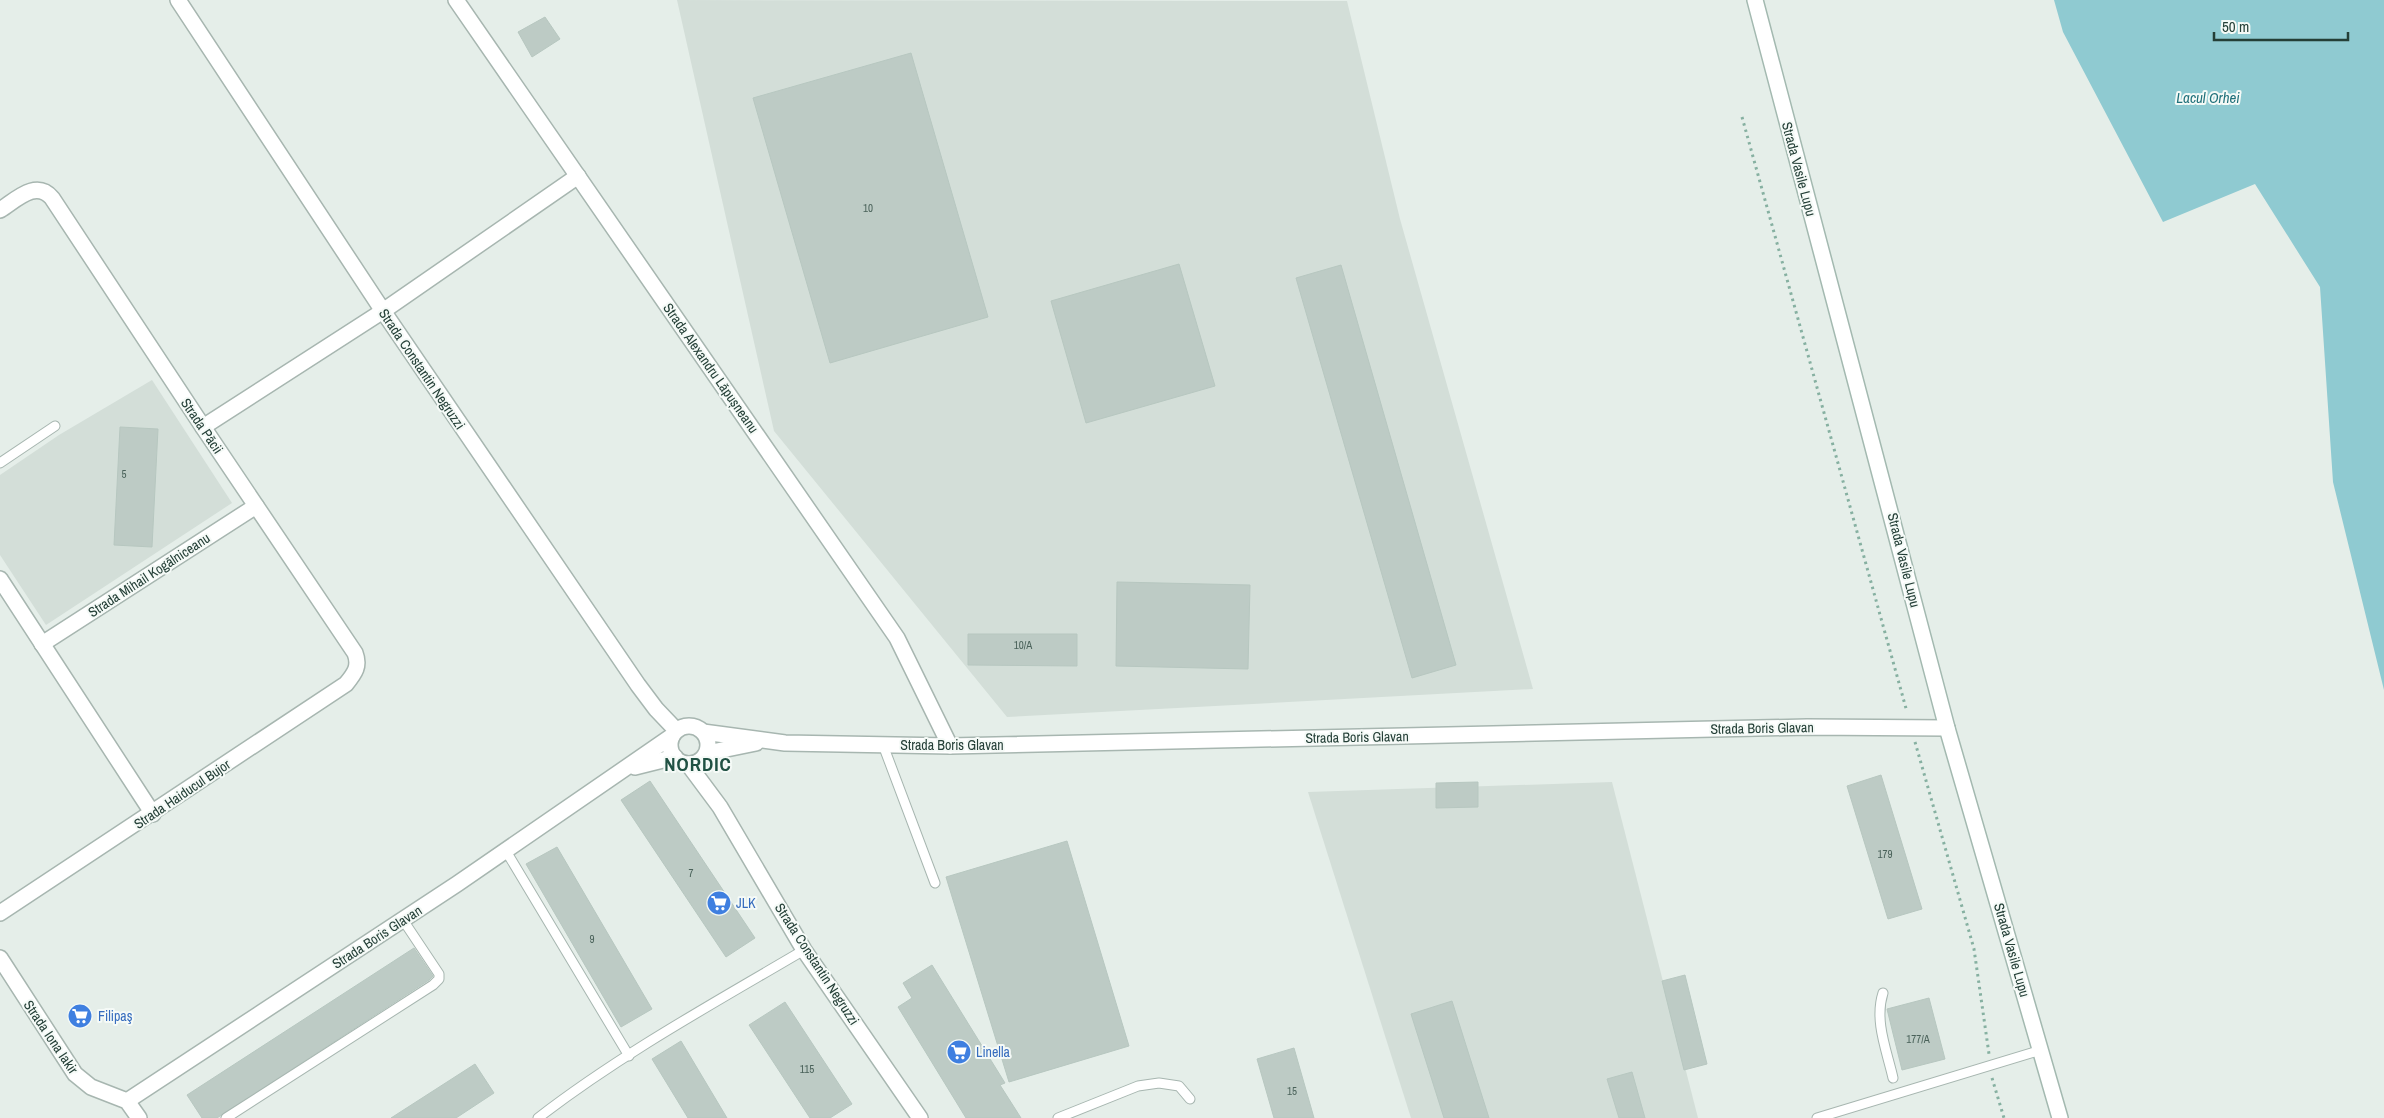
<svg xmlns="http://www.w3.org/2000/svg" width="2384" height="1118" viewBox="0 0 2384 1118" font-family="'Archivo Narrow',sans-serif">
	<rect width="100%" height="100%" fill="#e5eee9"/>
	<g fill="#d3ded8">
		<path d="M677,0L1347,1L1400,219L1533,689L1007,717L774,431Z"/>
		<path d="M152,380L232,503L46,625L0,555V475L59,435Z"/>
		<path d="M1612,782L1698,1118H1411L1308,792Z"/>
	</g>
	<path fill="#8fcad1" d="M2054,0H2384V690L2333,482L2320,287L2255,184L2163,222L2063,32Z"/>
	<g fill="#bdcbc5" stroke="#b7c7c0">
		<path d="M545,17L560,39L532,57L518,32Z"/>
		<path d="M911,53L988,317L830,363L753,98Z"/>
		<path d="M1179,264L1215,386L1086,423L1051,301Z"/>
		<path d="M1341,265L1456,665L1412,678L1296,278Z"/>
		<path d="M120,427L158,429L152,547L114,545Z"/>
		<path d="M1117,582L1250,585L1248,669L1116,666Z"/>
		<path d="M968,634H1077V666L968,665Z"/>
		<path d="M1881,775L1922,909L1888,919L1847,786Z"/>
		<path d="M650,781L755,938L726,957L621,800Z"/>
		<path d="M1478,782V807L1436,808V783Z"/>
		<path d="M1067,841L1129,1046L1009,1082L946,877Z"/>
		<path d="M557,847L652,1009L621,1027L526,864Z"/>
		<path d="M414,948L433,976L429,980L217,1118H202L187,1095Z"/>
		<path d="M932,965L1005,1083L1000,1085L1021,1118H966L898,1007L912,998L903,983Z"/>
		<path d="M1685,975L1707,1064L1684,1070L1662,981Z"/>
		<path d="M1929,998L1945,1059L1902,1070L1887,1009Z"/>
		<path d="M1452,1001L1489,1118H1444L1411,1014Z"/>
		<path d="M785,1002L852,1104L830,1118H810L749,1025Z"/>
		<path d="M681,1041L727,1118H688L652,1059Z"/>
		<path d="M1294,1048L1314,1118H1274L1257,1059Z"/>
		<path d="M475,1064L494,1093L456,1118H391Z"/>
		<path d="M1632,1072L1645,1118H1619L1607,1079Z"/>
	</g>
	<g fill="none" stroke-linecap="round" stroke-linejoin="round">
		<defs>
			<g id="service">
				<path d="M0,463L55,426"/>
				<path d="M883,745L935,883"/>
				<path d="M506,851L629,1056"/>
				<path d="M1883,993C1874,1021 1887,1051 1893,1078"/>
				<path d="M226,1118L433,985L439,979V974L403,920"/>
				<path d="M538,1118C621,1054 714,1003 804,950"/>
				<path d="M1058,1118L1138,1086L1159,1083L1179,1086L1190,1099"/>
				<path d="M1817,1118L2041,1050"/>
			</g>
			<g id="minor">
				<path d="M178,0L383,311L638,685L656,709L676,730"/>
				<path d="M456,0L897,638L950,746"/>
				<path d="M0,210C16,200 36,179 52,198L203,427L355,653C360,666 355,673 346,684L0,913"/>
				<path d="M203,427L383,311L578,176"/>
				<path d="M0,579L153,814"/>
				<path d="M42,644L256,506"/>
				<circle cx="689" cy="745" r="19"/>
				<path d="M703,732L785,743L950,746L1807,727L1947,728"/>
				<path d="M707,753L756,743"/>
				<path d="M688,764L720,807L804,950L920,1118"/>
				<path d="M635,767L675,757"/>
				<path d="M0,958L75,1074L91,1087L127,1101L139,1118"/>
				<path d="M127,1101L457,884L672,736"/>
			</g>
			<path id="secondary" d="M1755,0L1947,728L2060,1118"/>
		</defs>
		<use href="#service" stroke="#a7b6b0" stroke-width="11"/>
		<use href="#minor" stroke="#a7b6b0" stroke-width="18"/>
		<use href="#secondary" stroke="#a3b9b0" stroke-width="18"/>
		<g stroke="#86b0a1" stroke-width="3" stroke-dasharray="2.5 4" stroke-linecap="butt">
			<path d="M1742,117L1907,712"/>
			<path d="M1915,742L1974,949L1989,1054"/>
			<path d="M1992,1078L2004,1118"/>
		</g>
		<use href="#service" stroke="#fff" stroke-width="9"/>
		<use href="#minor" stroke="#fff" stroke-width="15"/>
		<use href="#secondary" stroke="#fff" stroke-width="15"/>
	</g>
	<defs>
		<symbol id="supermarket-disc" viewBox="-11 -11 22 22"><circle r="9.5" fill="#3f7fe0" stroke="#f5faf7"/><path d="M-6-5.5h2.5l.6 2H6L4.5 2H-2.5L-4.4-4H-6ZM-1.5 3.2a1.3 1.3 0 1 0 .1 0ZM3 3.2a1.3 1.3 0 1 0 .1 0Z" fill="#fff"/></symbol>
	</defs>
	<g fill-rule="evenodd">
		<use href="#supermarket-disc" x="705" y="889" width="28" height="28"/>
		<use href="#supermarket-disc" x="66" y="1002" width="28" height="28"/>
		<use href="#supermarket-disc" x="945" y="1038" width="28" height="28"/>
	</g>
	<g text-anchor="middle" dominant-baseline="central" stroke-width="4" stroke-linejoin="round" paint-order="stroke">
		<g font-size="11" fill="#4a625a">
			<text x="868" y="208">10</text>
			<text x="124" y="474">5</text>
			<text x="1023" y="645">10/A</text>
			<text x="1885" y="854">179</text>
			<text x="691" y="873">7</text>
			<text x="592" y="939">9</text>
			<text x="1918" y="1039">177/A</text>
			<text x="807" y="1069">115</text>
			<text x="1292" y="1091">15</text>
		</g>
		<g font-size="14" fill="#243f37" stroke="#f5faf7">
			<text transform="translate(1799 169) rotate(75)">Strada Vasile Lupu</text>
			<text transform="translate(711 368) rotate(55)">Strada Alexandru Lăpușneanu</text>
			<text transform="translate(422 369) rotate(56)">Strada Constantin Negruzzi</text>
			<text transform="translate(202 426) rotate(56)">Strada Păcii</text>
			<text transform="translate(1904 560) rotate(76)">Strada Vasile Lupu</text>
			<text transform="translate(149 575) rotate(-33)">Strada Mihail Kogălniceanu</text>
			<text transform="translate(1762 728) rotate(-1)">Strada Boris Glavan</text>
			<text transform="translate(1357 737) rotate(-1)">Strada Boris Glavan</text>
			<text x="952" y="745">Strada Boris Glavan</text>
			<text transform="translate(182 794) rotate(-34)">Strada Haiducul Bujor</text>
			<text transform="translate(377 937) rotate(-33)">Strada Boris Glavan</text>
			<text transform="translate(2012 950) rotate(74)">Strada Vasile Lupu</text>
			<text transform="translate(817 964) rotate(57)">Strada Constantin Negruzzi</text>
			<text transform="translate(51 1037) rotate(56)">Strada Iona Iakir</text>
		</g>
		<g font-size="14" fill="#366cbe" stroke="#f5faf7" text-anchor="start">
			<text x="736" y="903">JLK</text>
			<text x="98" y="1016">Filipaş</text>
			<text x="976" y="1052">Linella</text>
		</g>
		<g font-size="15" font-style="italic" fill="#1f707a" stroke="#f5faf7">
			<text x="2208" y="97">Lacul Orhei</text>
		</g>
		<g font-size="19" font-weight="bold" letter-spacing="1" fill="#205143" stroke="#f5faf7">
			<text x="698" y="764">NORDIC</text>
		</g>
	</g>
	<path d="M2214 32v8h134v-8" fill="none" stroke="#243f37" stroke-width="2.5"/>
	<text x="2222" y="32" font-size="15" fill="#243f37" stroke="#f5faf7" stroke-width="4" paint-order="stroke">50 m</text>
</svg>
